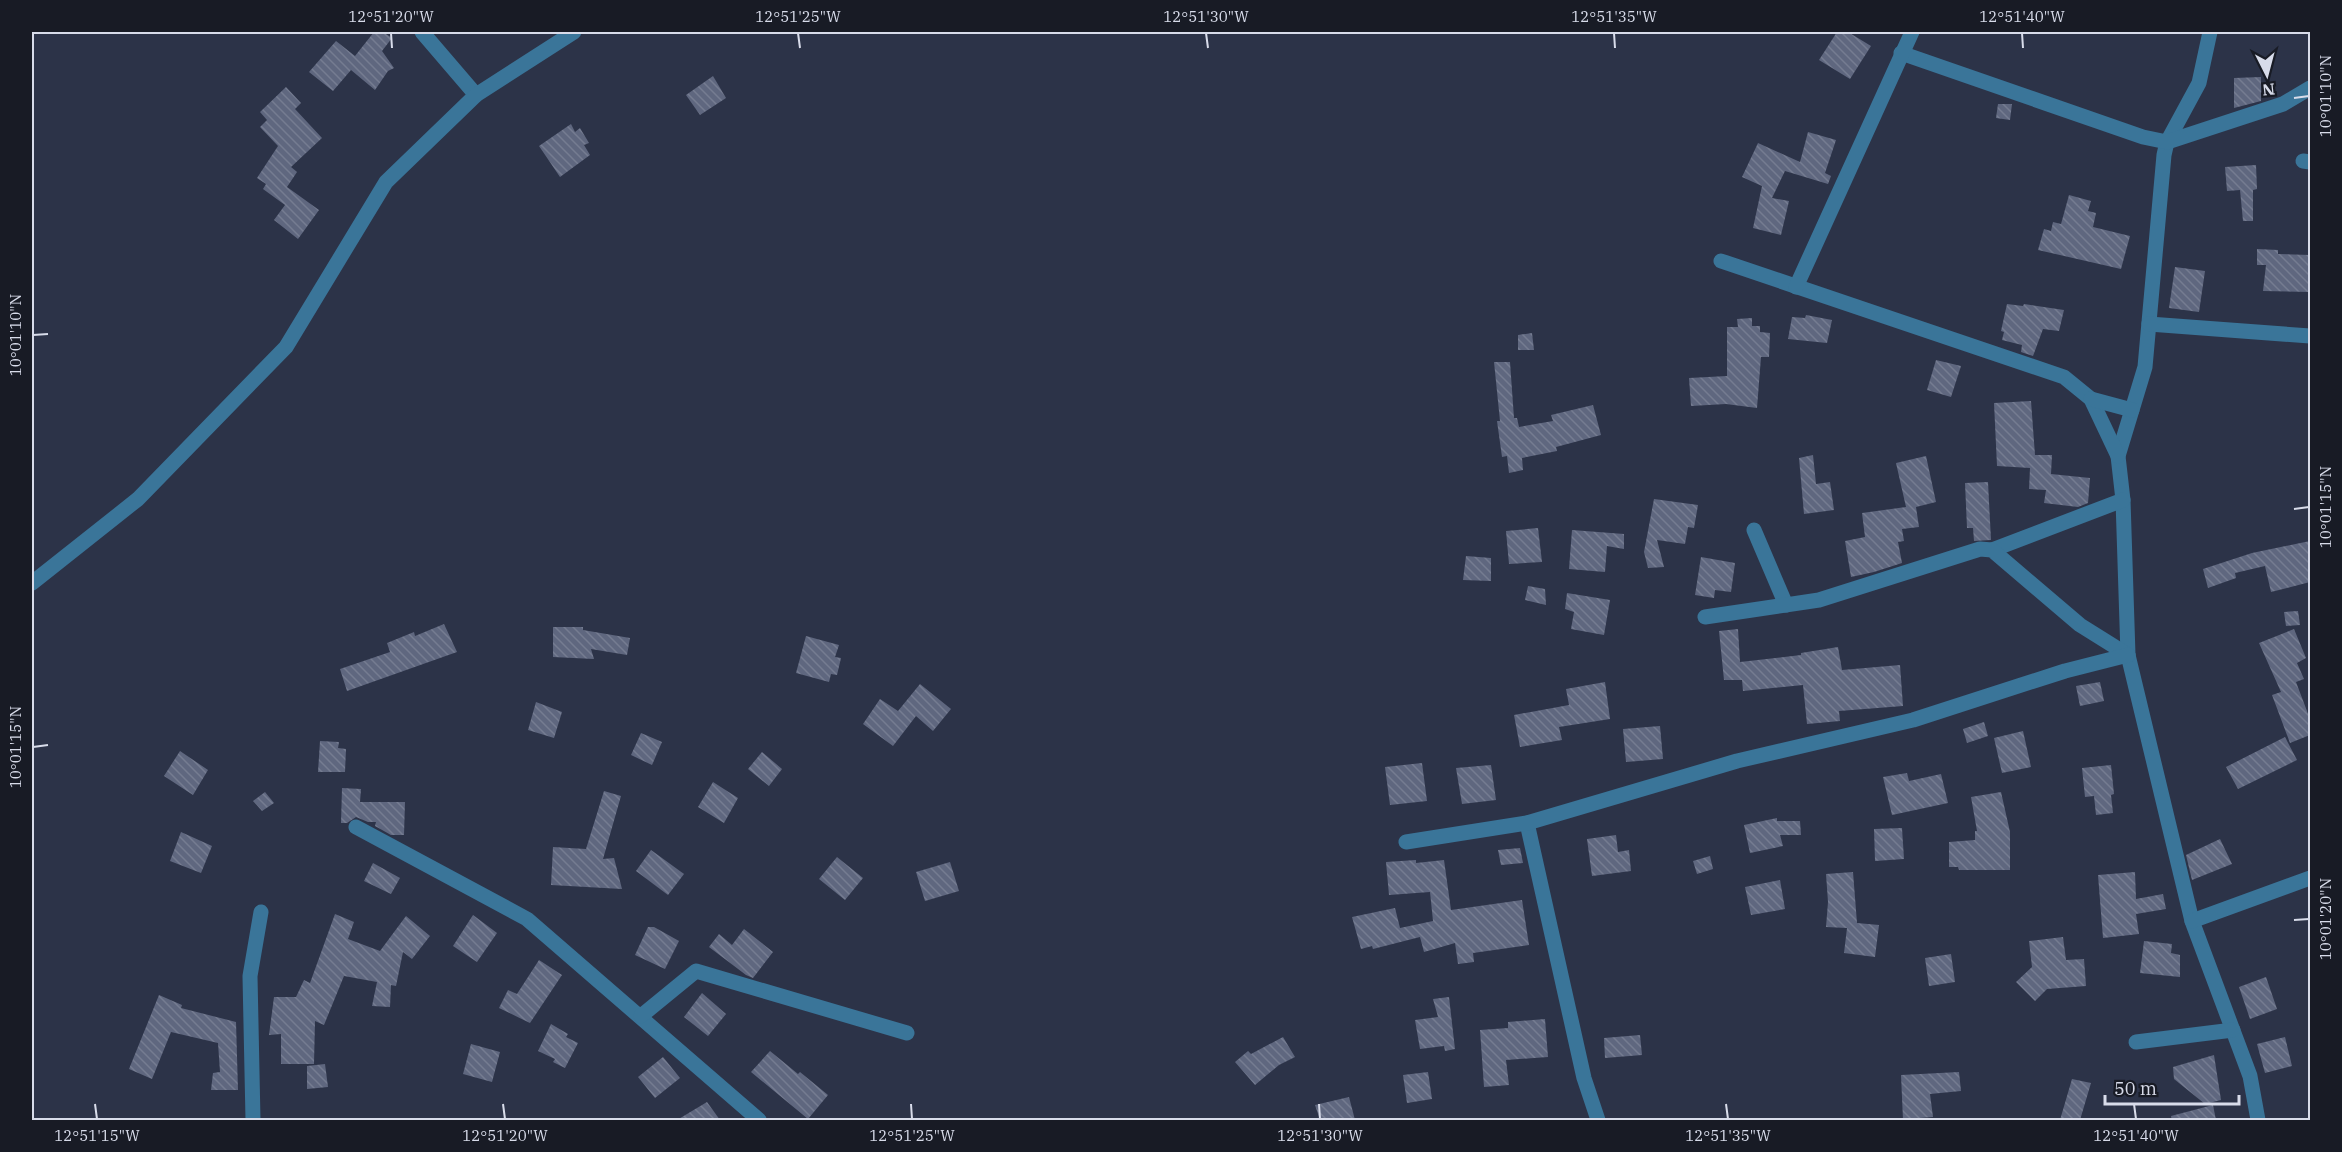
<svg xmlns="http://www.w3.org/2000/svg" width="2342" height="1152" viewBox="0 0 2342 1152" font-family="'IBM Plex Serif',serif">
	<defs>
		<pattern id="building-back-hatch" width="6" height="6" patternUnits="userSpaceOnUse" patternTransform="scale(1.5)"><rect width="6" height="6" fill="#5f677f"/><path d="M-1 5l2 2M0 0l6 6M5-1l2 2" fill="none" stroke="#757c91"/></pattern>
	</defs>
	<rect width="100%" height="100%" fill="#2c3348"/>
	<g fill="url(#building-back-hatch)">
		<path d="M374,32H383L392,38L382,51L394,68L388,71L375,90L351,70L333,91L309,72L336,41L355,56Z"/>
		<path d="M1837,32H1848L1871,46L1850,79L1819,60Z"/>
		<path d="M713,76L726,98L700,115L686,95Z"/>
		<path d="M2261,77V101L2234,108V78Z"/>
		<path d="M286,87L301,103L295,109L322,138L291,167L297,172L287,187L319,210L298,239L274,220L285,205L263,189L266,184L257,178L278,146L260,127L267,120L260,112Z"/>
		<path d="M1998,104H2012L2010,120L1996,118Z"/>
		<path d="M571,124L575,132L580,128L589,143L584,145L590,155L560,177L539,146Z"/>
		<path d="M1808,132L1836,140L1825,173L1831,176L1828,184L1785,171L1772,198L1789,201L1781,235L1753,228L1762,186L1742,177L1758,143L1800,162Z"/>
		<path d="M2256,165L2257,189L2253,190V221H2243L2240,190L2227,191L2225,167Z"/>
		<path d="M2069,195L2091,201L2088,211L2096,213L2093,227L2130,236L2121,269L2038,250L2044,229L2051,231L2053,222L2061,224Z"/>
		<path d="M2257,249L2278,250V254L2310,255V292L2263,291L2266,265H2257Z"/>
		<path d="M2175,267L2205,271L2199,312L2169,308Z"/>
		<path d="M2007,304L2023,306L2024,304L2064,310L2059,331L2043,329L2033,356L2021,352L2022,345L2002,340L2004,332L2001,331Z"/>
		<path d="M1806,315L1832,320L1827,343L1788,339L1792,317L1805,318Z"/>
		<path d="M1752,318V326H1760V332L1770,333L1769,357H1761L1757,408L1726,404L1691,406L1689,378L1727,376V327H1738L1737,319Z"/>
		<path d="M1532,333L1534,350H1518V335Z"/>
		<path d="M1936,360L1961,366L1951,397L1927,390Z"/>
		<path d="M1494,362H1510L1514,418H1517L1519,427L1553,421L1551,415L1593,405L1601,435L1556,447L1557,451L1522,458L1523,470L1509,473L1507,456L1502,457L1497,421H1500Z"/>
		<path d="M2031,401L2035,455H2052L2051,474L2090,478L2088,503L2078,507L2044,503L2046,490L2029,489L2030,468L1997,466L1994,403Z"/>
		<path d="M1813,455L1816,484L1830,482L1834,510L1804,514L1799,458Z"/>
		<path d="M1926,456L1936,502L1916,507L1919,527L1902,529L1904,541L1898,542L1902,563L1874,572L1851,577L1845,541L1865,537L1862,513L1906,507L1896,463Z"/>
		<path d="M1988,482L1991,540L1974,541L1973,528H1967L1965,483Z"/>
		<path d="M1654,499L1698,505L1694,528L1688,527L1685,544L1657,540L1664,567L1648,568L1644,552Z"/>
		<path d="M1538,528L1542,562L1509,564L1506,531Z"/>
		<path d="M1572,530L1624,534V549L1607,546L1605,572L1569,569Z"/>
		<path d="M2310,541V582L2271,592L2265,566L2235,573L2236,578L2208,588L2203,569L2252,553Z"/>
		<path d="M1466,556L1491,558V581L1463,580Z"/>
		<path d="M1701,557L1735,563L1731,592L1715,590L1714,598L1695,595Z"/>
		<path d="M1528,586L1545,589L1546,605L1525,600Z"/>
		<path d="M1567,593L1610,600L1604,635L1571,629L1574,612L1565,609Z"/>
		<path d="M2298,611L2300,625L2286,626L2284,612Z"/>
		<path d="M444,624L457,652L347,691L340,669L390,652L387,643L414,632L415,636Z"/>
		<path d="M553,627H583V630L630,638L627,655L591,649L594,659L553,657Z"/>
		<path d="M1738,629L1740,662L1801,655V653L1838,647L1842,670L1900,665L1903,706L1839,711L1840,721L1807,724L1803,685L1743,691L1742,680H1724L1719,631Z"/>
		<path d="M2294,629L2306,658L2297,663L2304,679L2296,682L2310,719V735L2290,743L2272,695L2281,692L2259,643Z"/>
		<path d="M806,636L839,645L835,657L841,658L837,675L831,674L829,682L796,673Z"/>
		<path d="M1605,682L1610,719L1559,727L1562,740L1520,747L1514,715L1569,705L1566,689Z"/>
		<path d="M2100,682L2104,701L2080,706L2076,686Z"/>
		<path d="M920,684L951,709L933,731L916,716L893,746L863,724L880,699L898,711Z"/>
		<path d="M536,702L562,712L554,738L528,730Z"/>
		<path d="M1984,722L1988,736L1967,743L1963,729Z"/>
		<path d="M1660,726L1663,759L1626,762L1623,729Z"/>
		<path d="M2023,731L2031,767L2002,773L1994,738Z"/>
		<path d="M641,733L662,742L652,765L631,755Z"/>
		<path d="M2285,737L2297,760L2238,789L2226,767Z"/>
		<path d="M320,741L339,742L338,748L346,749L345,772H318Z"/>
		<path d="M180,751L208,770L193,795L164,776Z"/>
		<path d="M762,752L782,769L769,786L748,769Z"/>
		<path d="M1422,763L1427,801L1390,805L1385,767Z"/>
		<path d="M1491,765L1496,800L1462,804L1456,768Z"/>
		<path d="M2111,765L2114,794L2111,795L2113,813L2096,815L2094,796L2085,797L2082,768Z"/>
		<path d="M1907,773L1909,781L1941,774L1948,803L1892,815L1883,777Z"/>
		<path d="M713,782L738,798L724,823L698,807Z"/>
		<path d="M342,788L361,789L360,802H405L404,835H391L375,826L376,822H368L356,817L347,823H341Z"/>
		<path d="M604,791L621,796L603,859L614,858L622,889L551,885L553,847L586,849Z"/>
		<path d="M265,792L274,803L262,811L253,801Z"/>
		<path d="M2001,792L2010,832V870H1959L1958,867H1949V842L1975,840V831H1977L1971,797Z"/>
		<path d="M1777,818V821H1800L1801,835H1780L1783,846L1750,853L1744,825Z"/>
		<path d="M1902,828L1904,859L1875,861L1874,829Z"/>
		<path d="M181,832L212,846L201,873L170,861Z"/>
		<path d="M1616,835L1618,852L1629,850L1631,871L1592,876L1587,839Z"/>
		<path d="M2220,839L2232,864L2192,880L2186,855Z"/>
		<path d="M1520,848L1523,863L1501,865L1498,850Z"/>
		<path d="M651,850L684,874L668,895L636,871Z"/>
		<path d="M1710,856L1713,869L1697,874L1693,861Z"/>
		<path d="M837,857L863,878L845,900L819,879Z"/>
		<path d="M1416,860V863L1444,860L1451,910L1522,900L1529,945L1473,953L1474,962L1458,964L1455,943L1424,952L1420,937L1373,949L1372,946L1361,949L1352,917L1395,908L1400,928L1433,921L1430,892L1389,895L1386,862Z"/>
		<path d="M950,862L959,891L925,901L916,872Z"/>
		<path d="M373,863L400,878L391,894L364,881Z"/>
		<path d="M1853,872L1857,923L1879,925L1875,957L1844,953L1847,928L1826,927L1828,902L1826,874Z"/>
		<path d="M2135,872L2136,899L2163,894L2166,909L2136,914L2139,934L2103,938L2098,875Z"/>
		<path d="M1780,880L1785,909L1751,915L1745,887Z"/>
		<path d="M335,914L354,922L348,939L380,951L406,916L430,936L412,959L403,952L396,986L391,985L390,1007L372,1006L377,982L344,976L324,1025L315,1021L314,1064H281V1034L269,1035L274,997H296L304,980L310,983Z"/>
		<path d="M473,915L497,933L477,962L453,946Z"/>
		<path d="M648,927H654L679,941L665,969L635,955Z"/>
		<path d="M744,929L773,952L753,978L746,975L709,947L719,934L732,945Z"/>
		<path d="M2063,937L2066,960L2084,959L2086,986L2047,989L2035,1001L2016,982L2032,967L2029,941Z"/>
		<path d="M2144,941L2172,944L2171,953L2180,955V977L2140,973Z"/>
		<path d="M1951,954L1955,982L1929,986L1925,958Z"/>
		<path d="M539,960L562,975L530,1023L499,1008L508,990L517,994Z"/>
		<path d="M2266,977L2277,1009L2250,1019L2239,987Z"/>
		<path d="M702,993L726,1014L708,1036L684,1017Z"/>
		<path d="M159,995L182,1005L181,1008L236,1022L238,1090H211L213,1073L220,1072L218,1043L171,1032L152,1079L129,1069Z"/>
		<path d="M1449,997L1455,1049L1445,1051L1444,1046L1420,1049L1415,1020L1438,1017L1433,999Z"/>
		<path d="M1545,1019L1548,1057L1506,1060L1509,1085L1484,1087L1480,1030L1508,1028V1022Z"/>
		<path d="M551,1024L568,1034L566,1037L578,1043L565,1068L553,1062L555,1059L538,1051Z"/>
		<path d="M1640,1035L1642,1055L1605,1058L1604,1038Z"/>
		<path d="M1283,1037L1295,1057L1279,1065L1255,1085L1235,1062L1248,1051L1251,1054Z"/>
		<path d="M2285,1037L2292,1066L2265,1073L2257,1044Z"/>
		<path d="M471,1044L500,1052L492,1082L463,1074Z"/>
		<path d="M770,1051L798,1074L800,1072L828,1095L808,1119L751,1072Z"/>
		<path d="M2214,1055L2221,1100L2205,1104L2174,1079L2173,1067Z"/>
		<path d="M663,1057L680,1078L655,1098L638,1077Z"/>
		<path d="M325,1064L328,1087L307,1089V1066Z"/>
		<path d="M1428,1072L1432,1099L1407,1103L1403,1075Z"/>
		<path d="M1959,1072L1961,1091L1930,1094L1933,1117L1920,1118V1120H1903L1901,1075Z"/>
		<path d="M2072,1079L2091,1083L2080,1120H2060Z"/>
		<path d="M1349,1097L1355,1120H1320L1315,1105Z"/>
		<path d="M707,1102L720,1120H677Z"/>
		<path d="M2213,1105L2216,1120H2172L2171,1116Z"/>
	</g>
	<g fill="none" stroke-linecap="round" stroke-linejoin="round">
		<g stroke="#3a7599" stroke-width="15">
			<path d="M422,32L476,95"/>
			<path d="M2210,32L2199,83L2167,142L2164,155L2145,367L2118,456L2123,500L2128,655L2192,921L2250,1076L2258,1120"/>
			<path d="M1901,53L2143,137L2167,142L2283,104L2310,88"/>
			<path d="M2303,161L2310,162"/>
			<path d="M1721,261L2064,377L2091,399L2118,456"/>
			<path d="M1796,287L1912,32"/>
			<path d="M2149,324L2310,336"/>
			<path d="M2091,399L2132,410"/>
			<path d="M1754,530L1786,605"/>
			<path d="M1992,550L2123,500"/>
			<path d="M32,583L138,499L286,347L386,182L476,95L574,32"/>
			<path d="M1705,617L1819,600L1980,549L1992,550L2080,625L2128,655"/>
			<path d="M1527,823L1584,1078L1598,1120"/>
			<path d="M356,827L527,919L759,1120"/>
			<path d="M1406,842L1527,823L1737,761L1913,720L2065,671L2128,655"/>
			<path d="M2192,921L2310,878"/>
			<path d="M641,1016L696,971L907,1033"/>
			<path d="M2136,1042L2233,1030"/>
			<path d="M253,1120L250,976L261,912"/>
		</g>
	</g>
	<path fill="none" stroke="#d8dcea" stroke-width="2" d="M391,33L392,48M798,33L800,48M1206,33L1208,48M1614,33L1615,48M2022,33L2023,48M2294,98L2309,96M33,335L48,334M2294,509L2309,507M33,747L48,745M2294,920L2309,919M95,1104L97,1119M503,1104L505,1119M911,1104L912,1119M1319,1104L1320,1119M1726,1104L1728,1119M2134,1104L2136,1119"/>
	<rect width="2342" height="1152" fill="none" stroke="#181b25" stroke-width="66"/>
	<g transform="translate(2267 75) rotate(174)" stroke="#181b25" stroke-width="4.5" paint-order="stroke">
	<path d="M0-4.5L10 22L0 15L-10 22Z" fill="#d8dcea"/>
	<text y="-9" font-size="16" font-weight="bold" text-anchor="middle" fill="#d8dcea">N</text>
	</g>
	<path d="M2105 1095v9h134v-9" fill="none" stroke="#d8dcea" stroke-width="3"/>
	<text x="2114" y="1095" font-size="18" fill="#d8dcea" stroke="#181b25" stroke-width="4.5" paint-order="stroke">50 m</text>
	<rect x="33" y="33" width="2276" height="1086" fill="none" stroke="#d8dcea" stroke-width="2"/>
	<g font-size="15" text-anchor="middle" fill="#d8dcea">
		<text x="391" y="22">12°51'20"W</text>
		<text x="798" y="22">12°51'25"W</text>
		<text x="1206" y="22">12°51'30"W</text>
		<text x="1614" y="22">12°51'35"W</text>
		<text x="2022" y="22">12°51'40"W</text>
		<text transform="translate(2326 96) rotate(-90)" y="5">10°01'10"N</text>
		<text transform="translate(16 335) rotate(-90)" y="5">10°01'10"N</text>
		<text transform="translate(2326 507) rotate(-90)" y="5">10°01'15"N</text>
		<text transform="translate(16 747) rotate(-90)" y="5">10°01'15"N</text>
		<text transform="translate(2326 919) rotate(-90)" y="5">10°01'20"N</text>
		<text x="97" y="1141">12°51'15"W</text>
		<text x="505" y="1141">12°51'20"W</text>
		<text x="912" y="1141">12°51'25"W</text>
		<text x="1320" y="1141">12°51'30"W</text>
		<text x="1728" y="1141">12°51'35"W</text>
		<text x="2136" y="1141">12°51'40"W</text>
	</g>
</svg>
